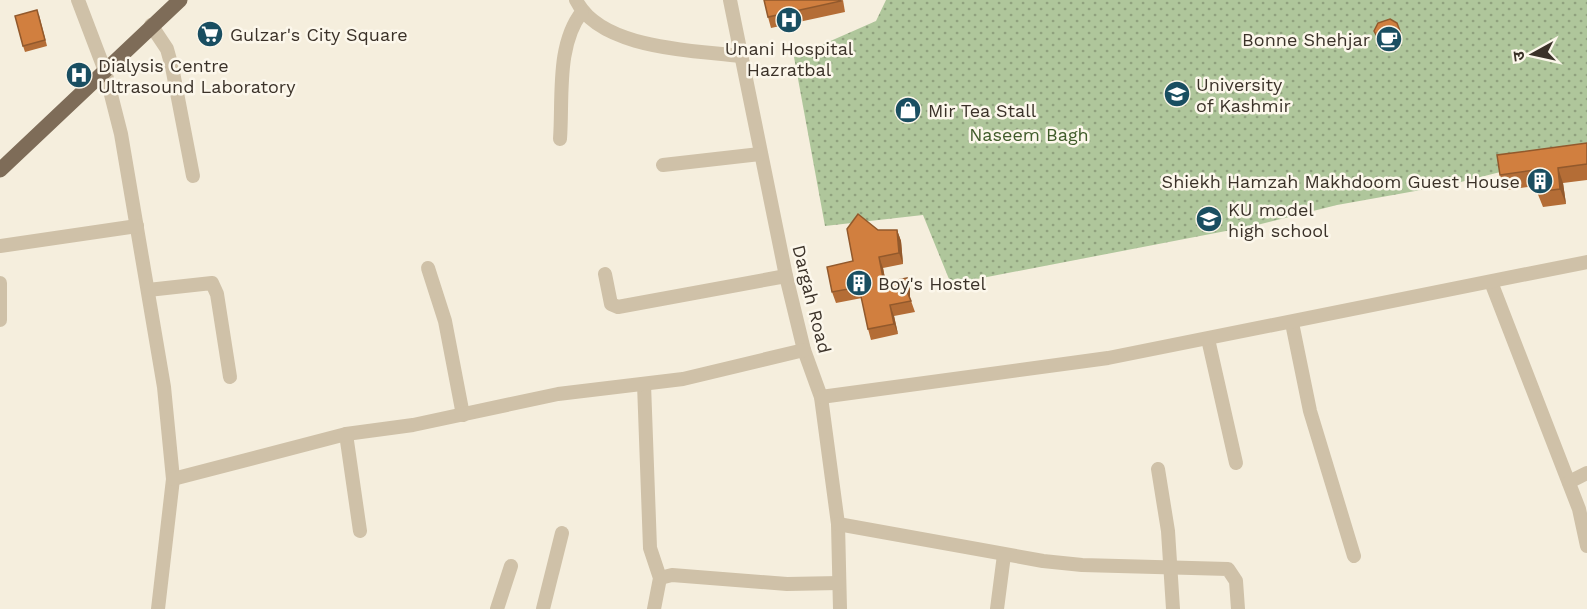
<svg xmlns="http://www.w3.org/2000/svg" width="1587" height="609" viewBox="0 0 1587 609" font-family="'Work Sans','Noto Sans Devanagari',sans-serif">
	<defs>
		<pattern id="grass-dots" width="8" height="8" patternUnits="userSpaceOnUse" patternTransform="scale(1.5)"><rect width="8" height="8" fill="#afc69b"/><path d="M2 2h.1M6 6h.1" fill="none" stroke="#90a17e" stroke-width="1.8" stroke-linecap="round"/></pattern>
	</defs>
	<rect width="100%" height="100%" fill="#f5eedd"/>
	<path fill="url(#grass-dots)" d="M886,0H1587V150L1449,185L1337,205L1257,225L951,284L923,215L825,226L794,57L876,21Z"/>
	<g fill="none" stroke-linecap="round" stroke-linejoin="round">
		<g stroke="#cfc1a8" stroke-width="14">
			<path d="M78,0L105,71L121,134L164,387L173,479L158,609"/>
			<path d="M576,0C600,49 692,50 740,56"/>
			<path d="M730,0L786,276L804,350L821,397L838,524L840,609"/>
			<path d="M151,25L167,49L172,67L193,176"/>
			<path d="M560,139C563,98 556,45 582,12"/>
			<path d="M663,165L760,154"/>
			<path d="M0,246L137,226"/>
			<path d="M428,268L445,321L463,415"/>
			<path d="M605,274L611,304L618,307L786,276"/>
			<path d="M1491,282L1579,509L1587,546"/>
			<path d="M0,283V320"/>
			<path d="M148,290L212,283L217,294L230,377"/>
			<path d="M1292,323L1310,411L1354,556"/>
			<path d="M1208,339L1236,463"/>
			<path d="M644,384L650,548L660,578L654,609"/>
			<path d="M821,397L1108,358L1587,262"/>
			<path d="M346,434L360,531"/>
			<path d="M1158,469L1168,531L1173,609"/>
			<path d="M173,479L346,434L413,425L558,394L683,379L804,350"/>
			<path d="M1569,482L1587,473"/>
			<path d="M838,524L1043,561L1082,565L1228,569L1236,581L1238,609"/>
			<path d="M660,578L672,575L787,584L839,583"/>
			<path d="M497,609L511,566"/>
			<path d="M543,609L562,533"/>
			<path d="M997,609L1004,555"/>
		</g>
		<path stroke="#7e6c58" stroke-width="15" d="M0,170L180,0"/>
	</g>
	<g fill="#b46d36">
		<path d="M843,0L845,12L771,28L768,17Z"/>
		<path d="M39,15L47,46L25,52L23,46Z"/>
		<path d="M1374,31L1402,36L1400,44L1390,50L1382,48Z"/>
		<path d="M1587,143V180L1563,183L1566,204L1543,207L1537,192L1536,186L1505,190L1500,175Z"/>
		<path d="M878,230H897L901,241L903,264L883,268L886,283L910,289V298L915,312L894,316L898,334L871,340L868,329L862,298L836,303L832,292L853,261Z"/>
	</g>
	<g fill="#92592c">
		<path d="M1400,31L1402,36L1400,44L1398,39Z"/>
		<path d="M1558,168L1563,183L1566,204L1560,189Z"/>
		<path d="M897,230L901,241L903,264L899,253Z"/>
		<path d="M879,257L883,268L888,294L884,283Z"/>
		<path d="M907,278L910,289V300L906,289Z"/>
		<path d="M890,305L894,316L898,334L894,324Z"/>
	</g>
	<g fill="#d17f3f" stroke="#92592c" stroke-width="1.5">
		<path d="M764,0H841V1L768,17Z"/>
		<path d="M37,10L45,40L23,46L15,16Z"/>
		<path d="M1390,19L1397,23L1400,31L1398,39L1388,45L1380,42L1374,31L1378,23Z"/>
		<path d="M1587,143V164L1558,168L1560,189L1537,192L1534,170L1500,175L1497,155Z"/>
		<path d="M858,214L878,230H897L899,253L879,257L884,283L907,278L906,289L911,301L890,305L894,324L868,329L859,287L832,292L827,267L853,261L847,229Z"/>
	</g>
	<defs>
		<symbol id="hospital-disc" viewBox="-11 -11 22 22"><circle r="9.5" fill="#194e61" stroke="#fcf7eb"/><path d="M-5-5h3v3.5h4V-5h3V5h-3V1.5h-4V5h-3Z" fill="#fff"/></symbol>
		<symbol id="supermarket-disc" viewBox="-11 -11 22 22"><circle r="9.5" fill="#194e61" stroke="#fcf7eb"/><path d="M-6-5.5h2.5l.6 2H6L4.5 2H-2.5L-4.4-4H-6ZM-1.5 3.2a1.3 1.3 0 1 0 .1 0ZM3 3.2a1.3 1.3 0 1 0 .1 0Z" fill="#fff"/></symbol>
		<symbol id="cafe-disc" viewBox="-11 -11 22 22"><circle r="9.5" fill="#194e61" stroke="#fcf7eb"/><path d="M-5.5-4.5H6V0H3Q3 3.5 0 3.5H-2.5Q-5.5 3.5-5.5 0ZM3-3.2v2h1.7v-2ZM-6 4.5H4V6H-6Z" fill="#fff"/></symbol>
		<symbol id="university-disc" viewBox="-11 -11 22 22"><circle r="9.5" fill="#194e61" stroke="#fcf7eb"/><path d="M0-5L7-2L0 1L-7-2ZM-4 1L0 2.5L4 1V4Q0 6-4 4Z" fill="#fff"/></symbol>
		<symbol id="shop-disc" viewBox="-11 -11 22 22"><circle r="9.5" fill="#194e61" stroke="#fcf7eb"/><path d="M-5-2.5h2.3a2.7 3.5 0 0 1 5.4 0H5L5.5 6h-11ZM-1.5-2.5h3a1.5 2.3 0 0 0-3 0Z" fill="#fff"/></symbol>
		<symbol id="building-disc" viewBox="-11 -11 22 22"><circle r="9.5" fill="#194e61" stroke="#fcf7eb"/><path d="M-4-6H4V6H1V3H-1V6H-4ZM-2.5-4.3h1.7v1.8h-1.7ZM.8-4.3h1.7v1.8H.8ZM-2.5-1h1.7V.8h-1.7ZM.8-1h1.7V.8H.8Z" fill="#fff"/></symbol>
		<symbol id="school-disc" viewBox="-11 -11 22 22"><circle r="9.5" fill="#194e61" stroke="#fcf7eb"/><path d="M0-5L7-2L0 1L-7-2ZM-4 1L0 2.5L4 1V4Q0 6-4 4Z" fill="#fff"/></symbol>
	</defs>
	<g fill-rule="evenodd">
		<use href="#hospital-disc" x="774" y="5" width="30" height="30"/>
		<use href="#supermarket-disc" x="195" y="19" width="30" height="30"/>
		<use href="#cafe-disc" x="1374" y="24" width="30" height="30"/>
		<use href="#hospital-disc" x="64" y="60" width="30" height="30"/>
		<use href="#university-disc" x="1162" y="79" width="30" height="30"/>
		<use href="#shop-disc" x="893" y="95" width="30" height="30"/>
		<use href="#building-disc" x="1525" y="166" width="30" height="30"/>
		<use href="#school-disc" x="1194" y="204" width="30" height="30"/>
		<use href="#building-disc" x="844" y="268" width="30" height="30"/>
	</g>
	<g text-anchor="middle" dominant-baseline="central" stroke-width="5" stroke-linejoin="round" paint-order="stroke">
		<g font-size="18" fill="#3b3229" stroke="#fcf7eb" text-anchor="start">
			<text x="230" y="34">Gulzar's City Square</text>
			<text x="1370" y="39" text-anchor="end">Bonne Shehjar</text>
			<text x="789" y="48" text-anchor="middle">Unani Hospital<tspan x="789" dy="21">Hazratbal</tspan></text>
			<text x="98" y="65">Dialysis Centre<tspan x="98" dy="21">Ultrasound Laboratory</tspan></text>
			<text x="1196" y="84">University<tspan x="1196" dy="21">of Kashmir</tspan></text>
			<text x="928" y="110">Mir Tea Stall</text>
			<text x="1520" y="181" text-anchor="end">Shiekh Hamzah Makhdoom Guest House</text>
			<text x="1228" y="209">KU model<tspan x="1228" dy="21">high school</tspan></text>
			<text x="878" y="283">Boy's Hostel</text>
		</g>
		<g font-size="18" fill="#405c2a" stroke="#fcf7eb">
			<text x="1029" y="134">Naseem Bagh</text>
		</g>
		<g font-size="18" fill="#3b3229" stroke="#fcf7eb">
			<text transform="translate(812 299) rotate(76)">Dargah Road</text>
		</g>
	</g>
	<g transform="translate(1533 54) rotate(262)" stroke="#fcf7eb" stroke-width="4.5" paint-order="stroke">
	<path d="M0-4.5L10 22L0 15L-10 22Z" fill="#3b3229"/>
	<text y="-9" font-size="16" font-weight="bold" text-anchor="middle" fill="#3b3229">उ</text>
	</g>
</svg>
